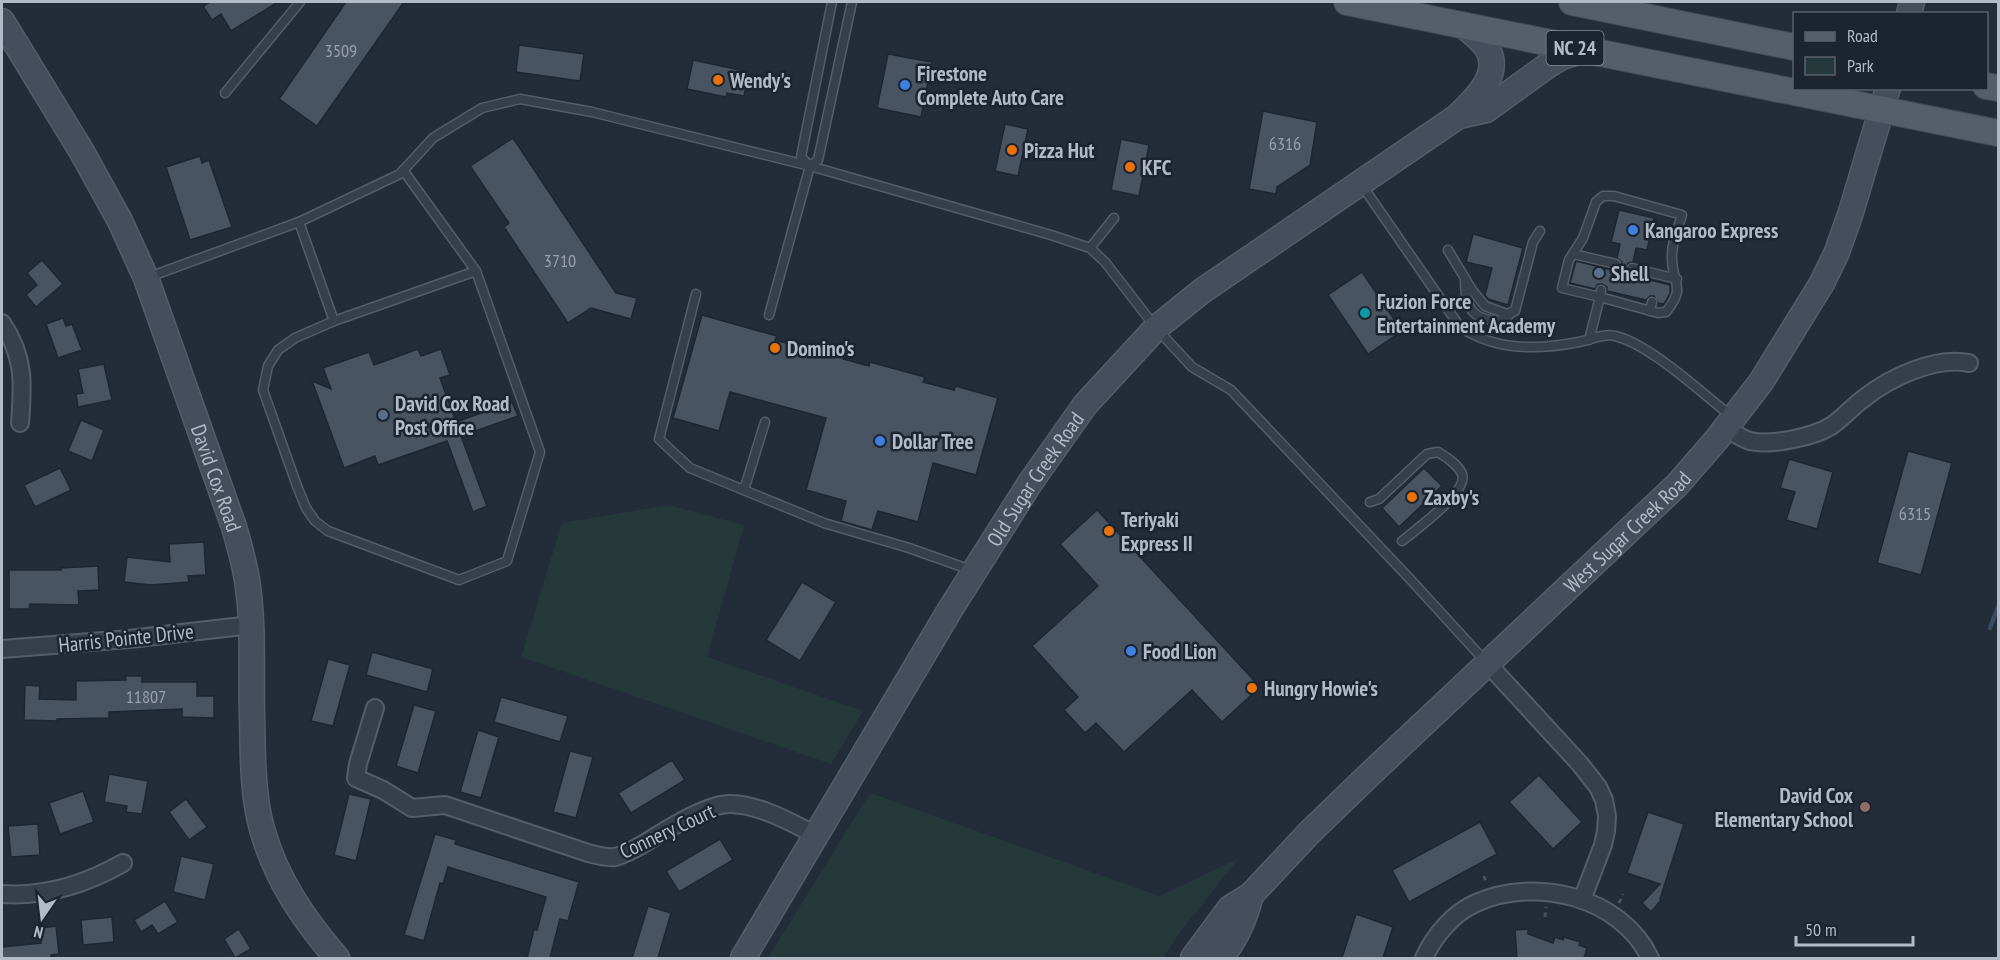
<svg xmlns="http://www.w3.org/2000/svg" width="2000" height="960" viewBox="0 0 2000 960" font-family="'PT Sans Narrow',sans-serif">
	<rect width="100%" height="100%" fill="#232d3a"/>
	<g fill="#25393b">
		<path d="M668,505L744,525L707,657L863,711L831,764L521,657L562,523Z"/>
		<path d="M870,793L1159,896L1238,859L1180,932L1163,958H768Z"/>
	</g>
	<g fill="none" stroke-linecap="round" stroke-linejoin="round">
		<path stroke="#394b63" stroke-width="4.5" d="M1990,628L1998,607"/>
	</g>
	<g fill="#495463" stroke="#1e2631" stroke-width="1.5">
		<path d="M210,2H278L231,31L221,14L212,20L203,6Z"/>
		<path d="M346,2H404L317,126L279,99Z"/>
		<path d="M519,45L584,54L580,81L516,72Z"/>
		<path d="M888,54L932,62L921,117L877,108Z"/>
		<path d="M693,60L749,72L744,96L727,93L726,97L687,89Z"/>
		<path d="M1263,111L1317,122L1310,165L1277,187L1276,194L1249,189Z"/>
		<path d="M1005,124L1028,129L1018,176L995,171Z"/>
		<path d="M513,138L616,293L637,298L631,319L591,308L568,323L504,227L509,223L470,166Z"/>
		<path d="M1121,139L1149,145L1139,196L1111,190Z"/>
		<path d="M200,156L202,163L209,160L232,227L190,240L166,167Z"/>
		<path d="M1619,210L1654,218L1647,250L1636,248L1633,262L1628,263L1626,269L1630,275L1670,285V294L1664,304L1658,303L1654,296H1650L1646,300L1607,291V287L1602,284H1598L1595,289L1570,283L1576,261L1615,271L1621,268L1622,262L1617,258L1620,244L1611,242Z"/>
		<path d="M1473,234L1523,248L1508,305L1488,299L1485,295L1492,268L1466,262Z"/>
		<path d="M42,260L63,284L36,307L26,295L37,285L27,273Z"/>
		<path d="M1362,272L1402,331L1368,354L1328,295Z"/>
		<path d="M702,315L777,336L775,340L816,351L817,347L844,355L843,359L869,366L870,362L925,377L923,382L954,390L956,386L998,398L976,475L933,463L918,522L878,511L872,530L841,521L846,501L806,490L826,418L730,392L719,431L673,418Z"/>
		<path d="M63,318L66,326L72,324L82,350L58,358L46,324Z"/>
		<path d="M418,349L421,356L441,349L450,375L440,378L456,422L512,402L518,416L461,436L487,506L473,512L447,441L378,465L375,456L344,468L312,381L331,389L323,368L369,352L374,365Z"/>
		<path d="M104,364L112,400L78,407L76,394L83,393L78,369Z"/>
		<path d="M81,420L104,430L92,461L68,451Z"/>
		<path d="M1908,451L1952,463L1921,575L1877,563Z"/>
		<path d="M1789,459L1833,472L1817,529L1786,520L1795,492L1780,488Z"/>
		<path d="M60,468L71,490L35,507L24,485Z"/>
		<path d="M1424,468L1442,486L1399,527L1382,508Z"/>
		<path d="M1097,510L1260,687L1222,722L1192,690L1124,752L1096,723L1085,733L1064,710L1078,697L1032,646L1098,586L1060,544Z"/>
		<path d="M204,542L206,575L188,576L189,582L151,585L124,582L127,557L170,562L169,544Z"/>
		<path d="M98,566L99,590L78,591L79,605L30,604L29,609H9V570H61V568Z"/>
		<path d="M802,582L836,602L800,661L766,640Z"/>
		<path d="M372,652L433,669L427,692L366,675Z"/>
		<path d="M328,659L350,665L333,726L311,721Z"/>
		<path d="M125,676H142V682H197V696H214V718L182,717V709L109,712V718L57,719V721L24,720L25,685L40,686L39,699L76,700V681L126,680Z"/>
		<path d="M501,697L568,716L560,742L494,722Z"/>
		<path d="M414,705L436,711L418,773L396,766Z"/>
		<path d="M478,730L499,737L481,798L460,792Z"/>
		<path d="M570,751L593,757L576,818L553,812Z"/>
		<path d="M672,760L685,780L631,813L618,793Z"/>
		<path d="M109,774L148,781L142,814L126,812L127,806L104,802Z"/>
		<path d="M1539,775L1582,822L1553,849L1509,802Z"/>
		<path d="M83,791L94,822L60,834L49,803Z"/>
		<path d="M349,794L371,799L356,861L334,855Z"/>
		<path d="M186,799L207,827L189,840L169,812Z"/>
		<path d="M1648,812L1684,824L1660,899L1661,900L1651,912L1642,903L1660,884L1627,873Z"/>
		<path d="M1480,822L1497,854L1409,902L1392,870Z"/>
		<path d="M38,824L40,855L11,857L8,826Z"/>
		<path d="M435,834L456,840L455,844L579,882L568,921L560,919L550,958H527L534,929L537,930L546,897L448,867L443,884L440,883L424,941L404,935Z"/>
		<path d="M720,839L733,860L679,892L666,871Z"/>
		<path d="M181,856L214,864L205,900L173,892Z"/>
		<path d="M165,901L178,922L158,934L152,925L141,932L134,920Z"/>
		<path d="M648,906L671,913L658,958H632Z"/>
		<path d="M1356,914L1393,927L1383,958H1342Z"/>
		<path d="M112,917L114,942L83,945L81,920Z"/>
		<path d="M56,926L59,954L51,955V958H2V947L41,943L40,928Z"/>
		<path d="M239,929L251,949L235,958L224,939Z"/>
		<path d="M1528,929V934L1553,943L1555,937L1563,940L1564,937L1580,942L1579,945L1587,948L1584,958H1517L1515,930Z"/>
	</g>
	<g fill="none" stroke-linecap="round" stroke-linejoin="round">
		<defs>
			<g id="lane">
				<path d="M225,93L300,2"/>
				<path d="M810,166L801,157L832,2"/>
				<path d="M403,170L476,271L334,321L295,338L278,350L268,366L263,390L297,486L306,508L315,521L328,531L459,580L507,561L540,452L476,271"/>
				<path d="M1361,184L1460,327C1496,351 1538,350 1579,342C1589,340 1605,333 1615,336C1648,343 1702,393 1731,416"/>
				<path d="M299,222L334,321"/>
				<path d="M1090,248L1114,218"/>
				<path d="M1448,250L1472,290L1485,306L1507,314L1515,311L1533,242L1540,231"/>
				<path d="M1573,254L1616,264"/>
				<path d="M1632,268L1677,279"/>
				<path d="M149,277L299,222L400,174L433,138L482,108L520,99L592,112L810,166L1051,235L1090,248L1105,262L1156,328L1192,367L1231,390L1410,579L1485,661"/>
				<path d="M1465,279C1465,299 1467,316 1490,320C1500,322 1505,319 1512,312"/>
				<path d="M696,294L659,439L690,468L824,523L909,548L971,570"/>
				<path d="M1650,311L1652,302"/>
				<path d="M769,315L810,166L818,160L852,2"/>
				<path d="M1589,340L1600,297L1658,313L1666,312C1687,286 1672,284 1672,258C1671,244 1678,228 1682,215L1614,196H1603L1596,202L1583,238L1569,260L1562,288L1600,297L1601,290"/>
				<path d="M744,490L765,422"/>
				<path d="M1370,502L1379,499L1427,454L1438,452C1446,457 1458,464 1462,474C1469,492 1415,530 1402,541"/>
			</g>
			<g id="street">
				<path d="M2,323C25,357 23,384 20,423"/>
				<path d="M1725,428C1733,432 1742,439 1750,441C1770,446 1814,437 1831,426C1843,418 1852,407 1863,399C1889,378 1935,356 1969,363"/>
				<path d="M2,649L129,639L251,625"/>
				<path d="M1488,664L1580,764L1598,787L1604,800L1607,816L1606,831L1603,845L1582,900"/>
				<path d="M375,708L358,764L356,778L383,790L412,808L445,805L588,853C596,855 605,858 615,857C623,855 632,850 640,846C662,833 706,803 731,804C761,805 790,822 816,835"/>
				<path d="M2,894C45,897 86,884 123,863"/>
				<path d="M1424,958C1434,936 1453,913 1476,903C1536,876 1621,897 1650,958"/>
			</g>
			<g id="secondary">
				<path d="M1909,14L1912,2"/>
				<path id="s1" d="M2,21L82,152L120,221L146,278L234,527C239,544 244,562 247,580C254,624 251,671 252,716C253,753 252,793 262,829C276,879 304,920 337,958"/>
				<path d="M1459,116L1486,110L1547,66L1562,57L1584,50"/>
				<path id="s2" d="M743,958L951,608L1030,483L1085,405L1156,328L1202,291L1457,117C1474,100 1503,75 1487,48C1481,39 1471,32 1463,25"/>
				<path id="s3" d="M1193,958L1230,908L1251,895L1309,833L1368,776L1677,485L1717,439L1761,382L1822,283L1837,252L1851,212L1888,88"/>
				<path d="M1220,958C1236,940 1245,918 1251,895"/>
			</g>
			<g id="primary">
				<path d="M1347,2L1998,133"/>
				<path d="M1572,2L1794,47"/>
				<path d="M1986,86L1998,88"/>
			</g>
		</defs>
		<use href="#lane" stroke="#555d68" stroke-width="11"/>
		<use href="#street" stroke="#555d68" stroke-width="20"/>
		<use href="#secondary" stroke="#555d68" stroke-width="27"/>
		<use href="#primary" stroke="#404853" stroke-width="28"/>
		<g stroke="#435658" stroke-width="3" stroke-dasharray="4.5 4.5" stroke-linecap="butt">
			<path d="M1484,876L1487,884"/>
			<path d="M1619,903L1623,894"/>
			<path d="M1545,917L1546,907"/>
		</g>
		<use href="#lane" stroke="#373f4a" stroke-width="8"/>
		<use href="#street" stroke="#373f4a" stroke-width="16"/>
		<use href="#secondary" stroke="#454e5d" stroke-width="24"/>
		<use href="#primary" stroke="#555e6a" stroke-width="26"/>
	</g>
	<g fill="#e8710a" stroke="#1c242f" stroke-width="2">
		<circle cx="718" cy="80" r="6"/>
		<circle cx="1012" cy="150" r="6"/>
		<circle cx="1130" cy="167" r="6"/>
		<circle cx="775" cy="348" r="6"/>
		<circle cx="1412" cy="497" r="6"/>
		<circle cx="1109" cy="531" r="6"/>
		<circle cx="1252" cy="688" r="6"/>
	</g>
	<g fill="#3f7fe0" stroke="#1c242f" stroke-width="2">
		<circle cx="905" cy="85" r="6"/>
		<circle cx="1633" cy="230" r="6"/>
		<circle cx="880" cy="441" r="6"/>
		<circle cx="1131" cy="651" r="6"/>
	</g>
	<g fill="#5c6f8a" stroke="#1c242f" stroke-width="2">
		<circle cx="1599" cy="273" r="6"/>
		<circle cx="383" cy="415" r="6"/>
	</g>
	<circle fill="#0f9aa8" stroke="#1c242f" stroke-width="2" cx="1365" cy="313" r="6"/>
	<circle fill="#8d6e63" stroke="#1c242f" stroke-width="2" cx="1865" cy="807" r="6"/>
	<g text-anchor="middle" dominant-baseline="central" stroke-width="5" stroke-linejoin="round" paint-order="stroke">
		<g font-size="18" fill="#98a0ad">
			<text x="341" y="50">3509</text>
			<text x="1285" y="143">6316</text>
			<text x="560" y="260">3710</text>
			<text x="1915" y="513">6315</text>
			<text x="146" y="696">11807</text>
		</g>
		<rect fill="#1c242f" stroke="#858d99" stroke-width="1.5" x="1546.5" y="31" width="57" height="34" rx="4.5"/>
		<g font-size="20" font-weight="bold" fill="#b2bac6">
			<text x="1575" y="48">NC 24</text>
		</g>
		<g font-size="21" font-weight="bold" fill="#b2bac6" stroke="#1c242f" text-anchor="start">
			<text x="917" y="73">Firestone<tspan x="917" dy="24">Complete Auto Care</tspan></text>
			<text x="730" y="80">Wendy's</text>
			<text x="1024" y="150">Pizza Hut</text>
			<text x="1142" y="167">KFC</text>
			<text x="1645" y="230">Kangaroo Express</text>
			<text x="1611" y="273">Shell</text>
			<text x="1377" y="301">Fuzion Force<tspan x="1377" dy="24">Entertainment Academy</tspan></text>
			<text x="787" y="348">Domino's</text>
			<text x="395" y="403">David Cox Road<tspan x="395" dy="24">Post Office</tspan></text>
			<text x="892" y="441">Dollar Tree</text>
			<text x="1424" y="497">Zaxby's</text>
			<text x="1121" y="519">Teriyaki<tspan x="1121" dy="24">Express II</tspan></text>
			<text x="1143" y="651">Food Lion</text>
			<text x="1264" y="688">Hungry Howie's</text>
			<text x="1853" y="795" text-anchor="end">David Cox<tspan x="1853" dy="24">Elementary School</tspan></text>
		</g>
		<g font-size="21" fill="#b2bac6" stroke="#1c242f">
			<text stroke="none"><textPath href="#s1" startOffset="507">David Cox Road</textPath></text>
			<text stroke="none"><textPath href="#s2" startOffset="561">Old Sugar Creek Road</textPath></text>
			<text stroke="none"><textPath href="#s3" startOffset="610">West Sugar Creek Road</textPath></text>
			<text transform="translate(126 638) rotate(-6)">Harris Pointe Drive</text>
			<text transform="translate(667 831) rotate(-25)">Connery Court</text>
		</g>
	</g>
	<rect width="2000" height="960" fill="none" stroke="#b2bac6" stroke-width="6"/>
	<rect x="1793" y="12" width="195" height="78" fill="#1c242f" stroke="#58606b" stroke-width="1.5"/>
	<rect x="1805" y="32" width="30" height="9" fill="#555e6a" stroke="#58606b" stroke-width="1.5"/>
	<text x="1847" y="42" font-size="18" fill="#b2bac6">Road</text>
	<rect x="1805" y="57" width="30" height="18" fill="#25393b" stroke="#58606b" stroke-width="1.5"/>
	<text x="1847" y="72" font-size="18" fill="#b2bac6">Park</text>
	<g transform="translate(42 918) rotate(194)" stroke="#1c242f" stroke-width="4.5" paint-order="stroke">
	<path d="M0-4.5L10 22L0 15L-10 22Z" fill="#b2bac6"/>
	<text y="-9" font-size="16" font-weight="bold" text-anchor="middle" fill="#b2bac6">N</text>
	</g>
	<path d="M1796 936v9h117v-9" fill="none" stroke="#b2bac6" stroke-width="3"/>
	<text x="1805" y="936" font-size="18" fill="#b2bac6" stroke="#1c242f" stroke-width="4.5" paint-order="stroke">50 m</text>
</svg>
